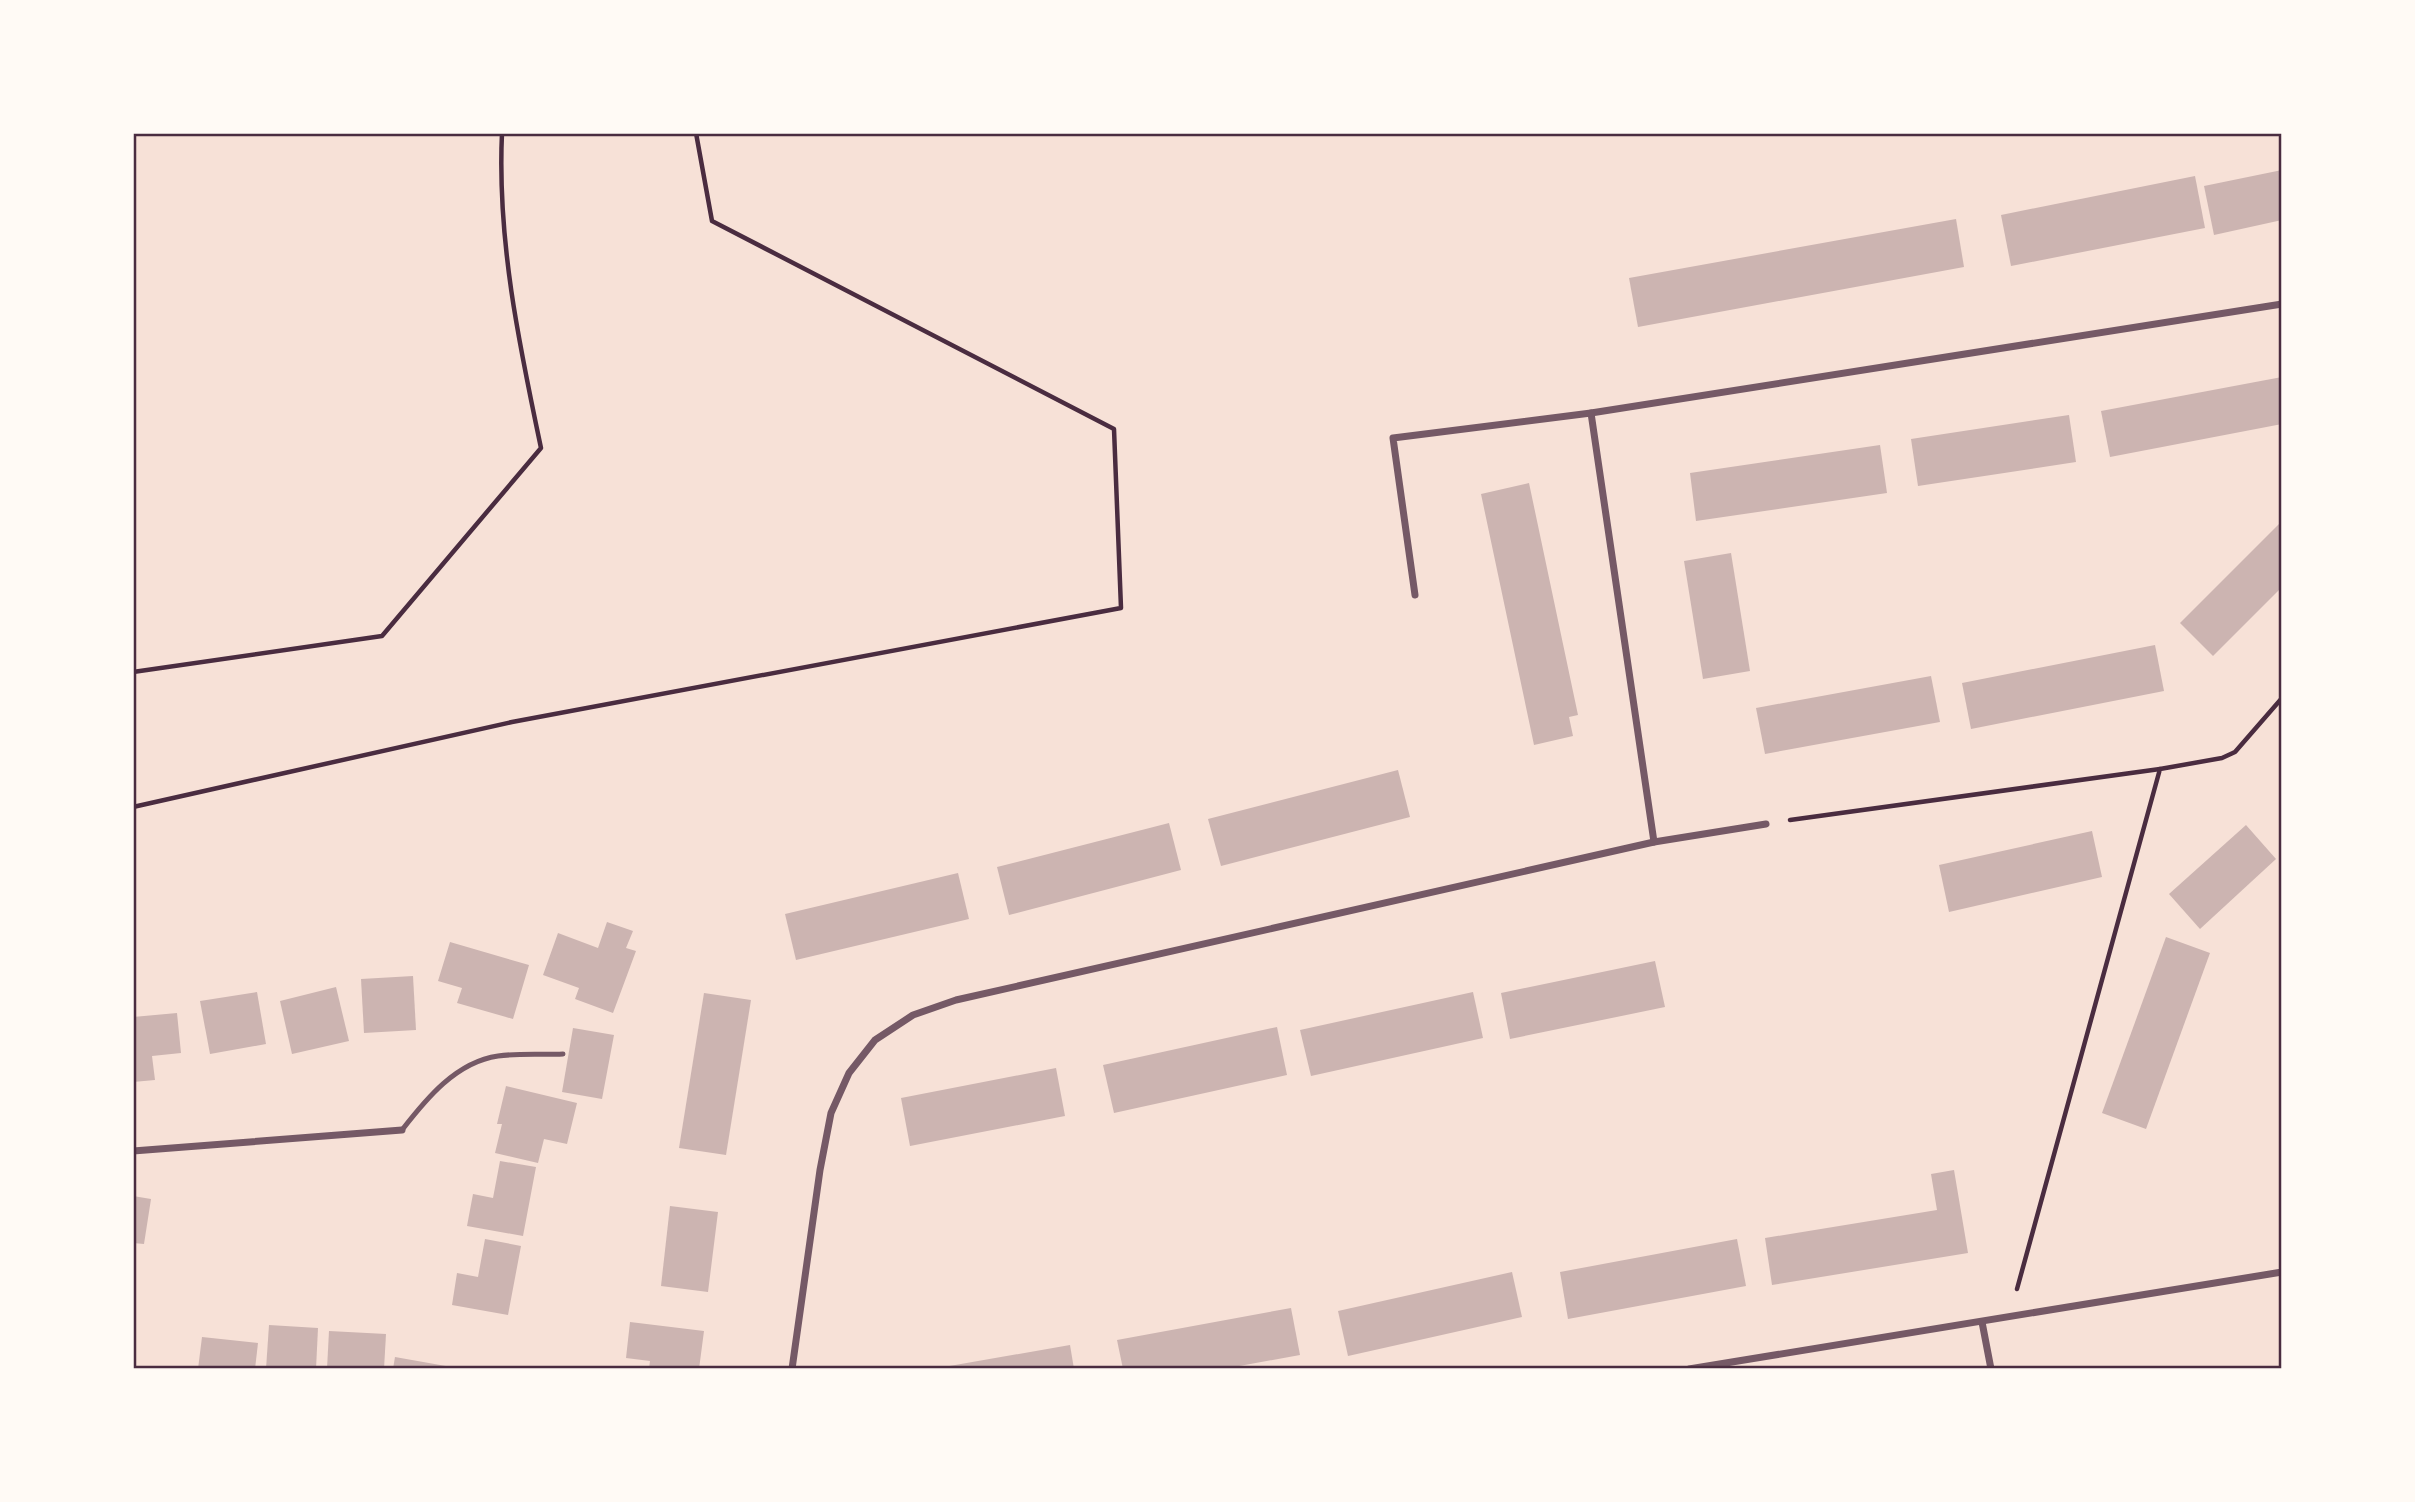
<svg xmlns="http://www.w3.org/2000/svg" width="2415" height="1502" viewBox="0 0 2415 1502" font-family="'IBM Plex Sans',sans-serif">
	<rect width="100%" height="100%" fill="#f7e1d7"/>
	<g fill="#ccb4b1">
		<path d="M2282,170V220L2214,235L2204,186Z"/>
		<path d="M2195,176L2205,228L2011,266L2001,215Z"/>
		<path d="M1956,219L1964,267L1638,327L1629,278Z"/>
		<path d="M2282,377V424L2110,457L2101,411Z"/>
		<path d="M2069,415L2076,462L1918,486L1911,439Z"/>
		<path d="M1880,445L1887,493L1696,521L1690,473Z"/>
		<path d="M1529,483L1578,715L1569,717L1573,736L1534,745L1481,494Z"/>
		<path d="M2282,521V587L2213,656L2180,623Z"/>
		<path d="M1731,553L1750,671L1703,679L1684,561Z"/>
		<path d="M2155,645L2164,691L1971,729L1962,683Z"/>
		<path d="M1931,676L1940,722L1765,754L1756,708Z"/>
		<path d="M1398,770L1410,817L1221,866L1208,819Z"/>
		<path d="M1169,823L1181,870L1009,915L997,867Z"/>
		<path d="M2246,825L2276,859L2200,929L2169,894Z"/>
		<path d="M2092,831L2102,877L1949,912L1939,865Z"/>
		<path d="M958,873L969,919L796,960L785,914Z"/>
		<path d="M607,922L633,931L626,948L636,951L613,1013L575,999L579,988L543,975L558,933L598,948Z"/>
		<path d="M2166,937L2210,953L2146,1129L2102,1113Z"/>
		<path d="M450,942L529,965L513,1019L457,1003L462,988L438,981Z"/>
		<path d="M1655,961L1665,1007L1510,1039L1501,993Z"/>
		<path d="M413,976L416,1030L364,1033L361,979Z"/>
		<path d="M336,987L349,1041L292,1054L280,1001Z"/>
		<path d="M257,992L266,1044L210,1054L200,1001Z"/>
		<path d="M1473,992L1483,1038L1311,1076L1300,1030Z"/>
		<path d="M704,993L751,1000L726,1155L679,1148Z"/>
		<path d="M177,1013L181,1053L152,1056L155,1080L133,1082V1017Z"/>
		<path d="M1277,1027L1287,1075L1114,1113L1103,1065Z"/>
		<path d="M573,1028L614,1035L602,1099L562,1092Z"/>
		<path d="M1056,1068L1065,1116L910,1146L901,1098Z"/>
		<path d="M506,1086L577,1103L567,1144L544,1139L538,1163L495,1153L502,1124H497Z"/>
		<path d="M500,1161L536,1167L523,1236L467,1226L473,1194L493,1198Z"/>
		<path d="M1954,1170L1968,1253L1772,1285L1765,1238L1937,1210L1931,1174Z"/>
		<path d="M133,1196L151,1199L144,1244L133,1243Z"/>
		<path d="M670,1206L718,1212L708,1292L661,1286Z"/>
		<path d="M485,1239L521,1246L508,1315L452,1305L457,1273L478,1277Z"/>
		<path d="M1737,1239L1746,1286L1568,1319L1560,1272Z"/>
		<path d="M1512,1272L1522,1317L1348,1356L1338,1311Z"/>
		<path d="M1291,1308L1300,1355L1223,1369H1123L1117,1340Z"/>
		<path d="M630,1322L704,1331L699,1369H649L650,1361L626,1358Z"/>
		<path d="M269,1325L318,1328L316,1369H266Z"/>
		<path d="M329,1331L386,1334L384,1369H327Z"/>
		<path d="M202,1337L258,1343L255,1369H198Z"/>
		<path d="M1070,1345L1074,1369H938V1368Z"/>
		<path d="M395,1357L457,1368V1369H393Z"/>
	</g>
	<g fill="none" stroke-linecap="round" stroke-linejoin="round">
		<g stroke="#4a2c40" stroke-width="4.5">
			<path d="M133,672L382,636L541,448C519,344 497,239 502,133"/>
			<path d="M133,807L512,722L1121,608L1114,429L712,221L696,133"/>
			<path d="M1790,820L2160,769"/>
			<path d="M2017,1289L2160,769L2222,758L2235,752L2282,698"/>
		</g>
		<path stroke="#755966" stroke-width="5" d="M402,1130C426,1099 456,1062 498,1056C519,1053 542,1055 563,1054"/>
		<g stroke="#755966" stroke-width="7">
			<path d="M1591,413L1654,842"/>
			<path d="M1415,595L1393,438L1591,413L2282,304"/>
			<path d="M133,1151L402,1130"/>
			<path d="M1982,1322L1991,1369"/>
			<path d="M792,1369L820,1170L831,1113L849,1073L875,1040L913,1015L956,1000L1654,842L1766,824"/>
			<path d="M1689,1369L2282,1272"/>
		</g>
	</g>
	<rect width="2415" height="1502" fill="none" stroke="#fffaf5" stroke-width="270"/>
	<rect x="135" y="135" width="2145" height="1232" fill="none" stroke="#4a2c40" stroke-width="2.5"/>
</svg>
